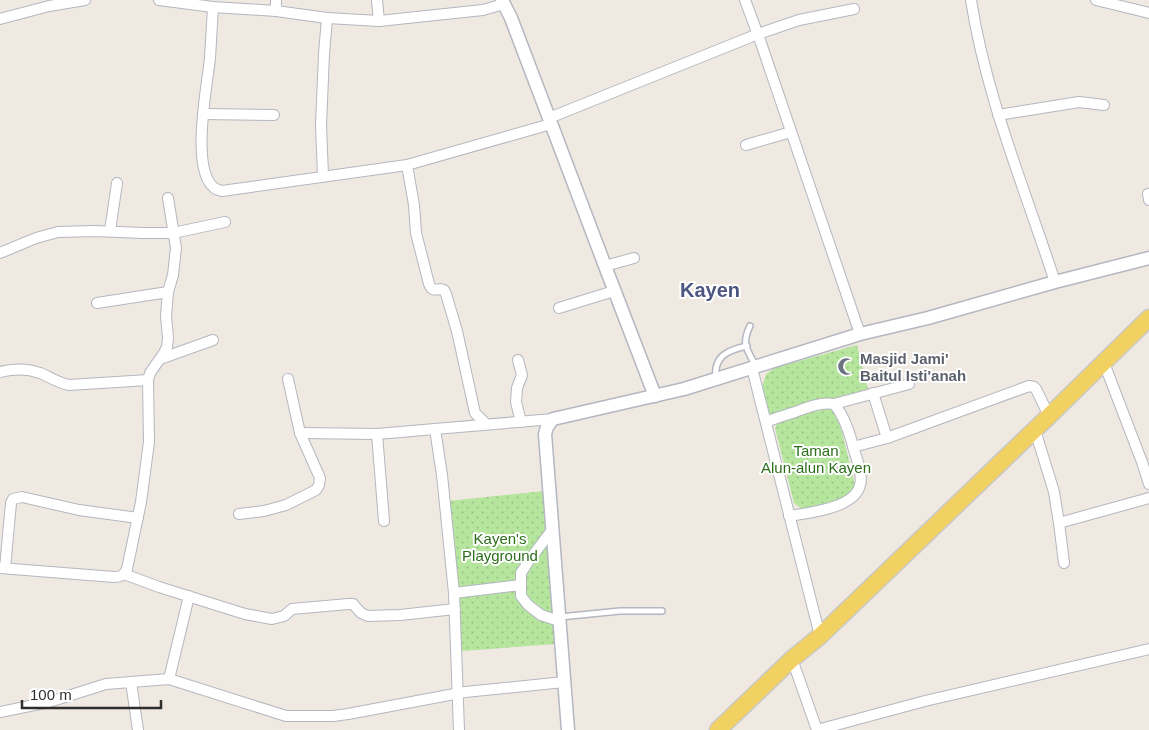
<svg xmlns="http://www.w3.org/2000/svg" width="1149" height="730" viewBox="0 0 1149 730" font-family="Helvetica,sans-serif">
	<defs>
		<pattern id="grass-dots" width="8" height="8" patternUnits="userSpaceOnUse" patternTransform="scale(1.25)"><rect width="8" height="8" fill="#b6e59e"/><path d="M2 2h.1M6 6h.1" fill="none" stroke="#9dc588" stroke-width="1.8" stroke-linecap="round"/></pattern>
	</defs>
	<rect width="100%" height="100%" fill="#efe9e1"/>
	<g fill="url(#grass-dots)">
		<path d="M857,345L868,389L780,413L770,414L767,411L762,387L766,374L773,369L792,363Z"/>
		<path d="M830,408L837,412L856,489L850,497L802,509L794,503L775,428L779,420Z"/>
		<path d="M544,491L555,644L462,651L448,501Z"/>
	</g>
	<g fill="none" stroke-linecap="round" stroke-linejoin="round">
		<defs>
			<g id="service">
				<path d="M750,326C741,344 747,350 756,366"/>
				<path d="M716,379C713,356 728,350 747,346"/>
				<path d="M560,617L620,611H662"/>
			</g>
			<g id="minor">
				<path d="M159,0L213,7L276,11L327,18L379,21L483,10L504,4"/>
				<path d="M276,0V11"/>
				<path d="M377,0L379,21"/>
				<path d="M745,0L761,43L860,334"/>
				<path d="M971,0C986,97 1025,189 1055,282"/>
				<path d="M1096,0L1149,13"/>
				<path d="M213,7C212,24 211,41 210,58C208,82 186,186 222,191L407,165"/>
				<path d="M0,19L49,6L85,0"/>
				<path d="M203,114L274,115"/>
				<path d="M998,115L1079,102L1104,105"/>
				<path d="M549,118L758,34L799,20L854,9"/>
				<path d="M746,145L791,132"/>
				<path d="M323,176L321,125L324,54L327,18"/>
				<path d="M1148,194L1149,200"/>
				<path d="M110,231L117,183"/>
				<path d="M0,253L36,238L58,232L94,231L143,233H173L225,222"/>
				<path d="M605,266L634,258"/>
				<path d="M97,303L168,292"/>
				<path d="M559,308L614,291"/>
				<path d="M160,359L213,340"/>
				<path d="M518,360L522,375L517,388L516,402L521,422"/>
				<path d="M1104,363L1142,462L1149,484"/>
				<path d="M752,368L820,636"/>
				<path d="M0,372C14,369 26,368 40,373C50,377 58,383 69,385L148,380"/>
				<path d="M873,393L887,438L1029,386L1034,387L1036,389L1049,416"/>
				<path d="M834,404L909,384"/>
				<path d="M766,422C775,418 783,416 792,413C807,408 819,402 834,404C845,417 850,434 854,450C857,460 863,474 860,485C855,508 809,513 789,516"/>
				<path d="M486,424L475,413L457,331L446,294L444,290C437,287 433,294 429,284L416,233L414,205L407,165L551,124"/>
				<path d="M1035,430L1054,492L1059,523L1064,563"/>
				<path d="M300,433L377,434L435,429"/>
				<path d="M377,434L384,521"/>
				<path d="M853,447L887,438"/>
				<path d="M239,514L264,511L286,505L316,490L319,485L320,478L300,433L288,379"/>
				<path d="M1059,523L1149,498"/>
				<path d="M552,530L528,562L521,573V596L528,605L541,615L559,621"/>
				<path d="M0,568L114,577C121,577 124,575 127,569L141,502L149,442L148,380L150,373L164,353L167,347L168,338L166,316L168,292L173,275L176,248L168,198"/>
				<path d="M5,568L11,503L13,499L22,497L79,510L138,518"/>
				<path d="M124,574L159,587L245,614L272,619L284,616L292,609L348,604H353L361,613L368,616L400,615L455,609"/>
				<path d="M454,593L521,585"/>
				<path d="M792,659L817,730"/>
				<path d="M169,679L189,596"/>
				<path d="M131,682L138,730"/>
				<path d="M0,712L49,702L106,684L169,679L286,716H333L348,714L465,692L564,682"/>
				<path d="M459,730L454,593L442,475L435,429L553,419"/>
				<path d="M817,730L925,701L1149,649"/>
			</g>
			<g id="tertiary">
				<path d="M502,0L511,18L549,118L605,266L655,396"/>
				<path d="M568,730L545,434L547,427L553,419L684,389L860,334L928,318L1055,282L1149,258"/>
			</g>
			<path id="primary" d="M718,730L792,659L820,636L1049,416L1149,318"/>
		</defs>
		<use href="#service" stroke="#b4b7c1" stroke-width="8"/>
		<use href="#minor" stroke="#b4b7c1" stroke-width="12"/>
		<use href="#tertiary" stroke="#b4b7c1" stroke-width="15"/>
		<use href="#primary" stroke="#c9c9c9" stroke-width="19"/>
		<use href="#service" stroke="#fff" stroke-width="5"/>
		<use href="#minor" stroke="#fff" stroke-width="10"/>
		<use href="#tertiary" stroke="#fff" stroke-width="12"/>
		<use href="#primary" stroke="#f2d163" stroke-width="16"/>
	</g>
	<defs>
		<symbol id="mosque-bare" viewBox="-9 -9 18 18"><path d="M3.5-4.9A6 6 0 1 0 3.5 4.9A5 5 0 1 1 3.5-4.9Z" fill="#6b7280" stroke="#fff" stroke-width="2.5" paint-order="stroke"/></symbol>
	</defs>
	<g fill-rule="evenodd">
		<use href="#mosque-bare" x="834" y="354" width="25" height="25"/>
	</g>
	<g text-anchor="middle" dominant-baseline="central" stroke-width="4" stroke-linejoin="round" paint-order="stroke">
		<g font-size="15" font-weight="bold" fill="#5b616d" stroke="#fff" text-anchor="start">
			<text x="860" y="358">Masjid Jami'<tspan x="860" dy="17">Baitul Isti'anah</tspan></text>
		</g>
		<g font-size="15" fill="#2c6e1b" stroke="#fff">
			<text x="816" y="450">Taman<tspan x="816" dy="17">Alun-alun Kayen</tspan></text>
			<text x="500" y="538">Kayen's<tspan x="500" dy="17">Playground</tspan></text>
		</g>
		<g font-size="20" font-weight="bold" fill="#4d5680" stroke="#fff">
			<text x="710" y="290">Kayen</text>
		</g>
	</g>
	<path d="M22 700v8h139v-8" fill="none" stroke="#2e2e2e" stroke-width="2.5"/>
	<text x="30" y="700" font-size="15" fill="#2e2e2e" stroke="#ffffff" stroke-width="4" paint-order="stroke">100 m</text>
</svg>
